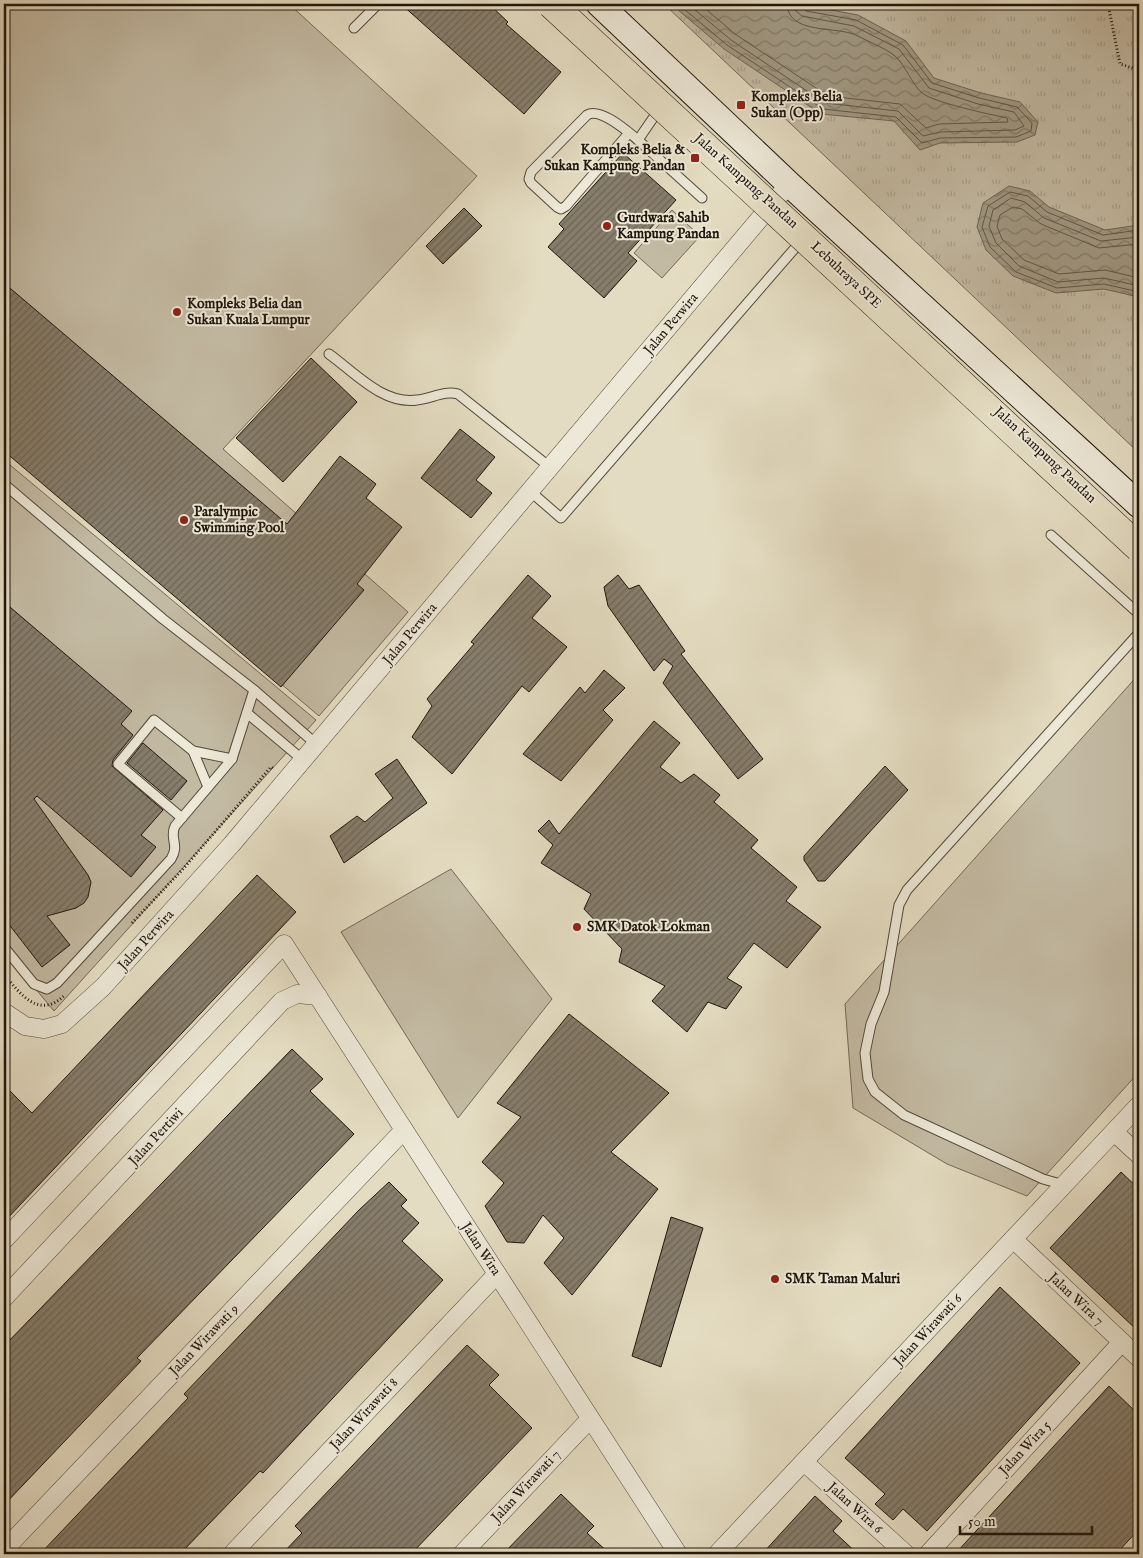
<svg xmlns="http://www.w3.org/2000/svg" width="1143" height="1558" viewBox="0 0 1143 1558" font-family="'IM FELL English',serif">
	<defs>
		<pattern id="grass-tufts" width="24" height="20" patternUnits="userSpaceOnUse" patternTransform="scale(1.25)"><rect width="24" height="20" fill="#c3baa3"/><path d="M3 7l-1-3M5 7V3M7 7l1-3M15 17l-1-3M17 17v-4M19 17l1-3" fill="none" stroke="#a79f8b"/></pattern>
		<pattern id="water-waves" width="16" height="10" patternUnits="userSpaceOnUse" patternTransform="scale(1.25)"><rect width="16" height="10" fill="#a19984"/><path d="M0 5q4-4 8 0t8 0" fill="none" stroke="#837c6a"/></pattern>
		<pattern id="building-hatch" width="6" height="6" patternUnits="userSpaceOnUse" patternTransform="scale(1.25)"><rect width="6" height="6" fill="#867d6b"/><path d="M-1 1l2-2M0 6l6-6M5 7l2-2" fill="none" stroke="#6d6556"/></pattern>
	</defs>
	<rect width="100%" height="100%" fill="#e4dcc2"/>
	<filter id="stains"><feTurbulence type="fractalNoise" baseFrequency=".004" numOctaves="4"/><feColorMatrix values="0 0 0 0 .2 0 0 0 0 .09 0 0 0 0 .02 0 0 0 .5 -.17"/></filter>
	<radialGradient id="worn" r=".72"><stop offset=".6" stop-color="#630" stop-opacity="0"/><stop offset="1" stop-color="#630" stop-opacity=".3"/></radialGradient>
	<path fill="url(#grass-tufts)" stroke="#726858" d="M664,4H1139V453Z"/>
	<g fill="#c3baa3" stroke="#726858">
		<path d="M11,4H289L477,176L223,449L408,612L319,716L4,449V7Z"/>
		<path d="M672,210L700,236L662,278L634,253Z"/>
		<path d="M4,460L316,720L54,1011L4,951Z"/>
		<path d="M1139,674V1072L1027,1196L947,1164L853,1108L845,1004Z"/>
		<path d="M451,869L552,999L458,1118L341,932Z"/>
	</g>
	<g fill="url(#water-waves)" stroke="#6d6554">
		<path d="M671,4H799L858,15L906,41L934,78L981,93L1020,102L1038,122L1035,135L1017,142L940,143L920,150L894,121L821,114L724,49Z"/>
		<path d="M1009,186L1030,191L1049,207L1105,230L1139,225V297L1104,289L1056,293L1013,276L986,250L977,227L983,203Z"/>
	</g>
	<g fill="none" stroke-linecap="round" stroke-linejoin="round">
		<g stroke="#605848" stroke-width="1">
			<path d="M678,4L727,45L823,109L896,117L922,143L940,138L1016,137L1031,131L1032,123L1017,107L979,98L932,83L903,45L856,20L806,11L801,4"/>
			<path d="M688,4L731,40L825,103L898,111L923,136L940,132L1015,130L1024,126L1014,112L978,104L929,88L899,49L854,26L802,16L796,11L795,4"/>
			<path d="M700,4L735,34L828,96L900,104L926,128L939,124L1008,122L1007,118C989,114 935,103 922,93C911,83 906,66 895,56C885,48 869,42 858,36C838,25 788,36 787,4"/>
			<path d="M1139,230L1103,235L1047,212L1028,196L1010,192L988,206L982,227L990,247L1016,272L1057,288L1104,284L1139,292"/>
			<path d="M1139,237L1101,241L1044,218L1025,202L1011,198L993,210L989,226L996,243L1019,266L1058,282L1104,278L1139,286"/>
			<path d="M1139,244L1099,248L1041,224L1022,209L1013,207L1000,215L997,226L1002,239L1024,260L1059,274L1105,270L1139,278"/>
		</g>
	</g>
	<g fill="url(#building-hatch)" stroke="#20160c">
		<path d="M401,4H489L508,22L506,24L561,72L524,114Z"/>
		<path d="M623,153L676,200L628,253L637,261L604,298L548,247L564,229L559,224Z"/>
		<path d="M464,208L482,226L443,264L426,246Z"/>
		<path d="M4,283L287,524L340,456L376,484L366,498L402,527L357,584L364,590L281,687L4,451Z"/>
		<path d="M311,358L357,402L283,482L236,438Z"/>
		<path d="M460,429L495,457L476,480L492,493L471,518L421,478Z"/>
		<path d="M528,575L551,596L532,618L567,647L529,692L522,686L452,774L412,737L432,706L427,699L474,644L471,642Z"/>
		<path d="M618,575L629,589L639,585L685,651L681,654L763,759L738,779L663,683L673,666L664,659L654,671L608,606L604,587Z"/>
		<path d="M4,602L132,711L121,724L133,735L113,760L112,766L163,810L141,835L156,847L131,877L37,796L34,799L88,875L91,882L88,897L84,903L76,908L47,916L70,945L42,967L4,918Z"/>
		<path d="M604,670L625,688L603,710L613,720L561,781L523,754L580,687L585,693Z"/>
		<path d="M654,721L680,743L660,767L681,783L694,774L720,795L714,802L758,840L751,848L797,887L786,901L821,927L787,968L754,943L727,978L742,987L726,1009L708,1002L687,1032L652,1001L665,986L619,962L622,949L584,909L591,894L541,863L553,845L538,831L549,820L559,834Z"/>
		<path d="M143,743L187,781L171,800L127,763Z"/>
		<path d="M397,759L427,803L344,863L330,836L357,816L365,822L393,798L375,774Z"/>
		<path d="M885,766L908,790L825,881H818L804,860V856Z"/>
		<path d="M257,875L296,912L4,1222V1085L32,1113Z"/>
		<path d="M569,1014L669,1093L611,1152L658,1189L572,1295L544,1263L564,1238L543,1215L524,1243L507,1242L485,1206L504,1183L482,1162L521,1117L497,1103Z"/>
		<path d="M292,1049L323,1079L310,1091L354,1134L137,1358L141,1361L4,1505V1346Z"/>
		<path d="M1121,1172L1139,1189V1332L1050,1248Z"/>
		<path d="M389,1182L407,1200L401,1206L419,1223L402,1241L443,1280L263,1473L260,1471L180,1554H40L188,1398L184,1394L359,1210Z"/>
		<path d="M671,1217L703,1228L661,1367L632,1356Z"/>
		<path d="M1000,1287L1080,1363L927,1531L903,1509L893,1520L875,1504L885,1494L845,1458Z"/>
		<path d="M467,1345L499,1375L489,1385L532,1428L411,1554H282L302,1533L295,1526Z"/>
		<path d="M1109,1386L1139,1415V1529L1116,1554H955Z"/>
		<path d="M561,1494L594,1526L587,1533L610,1554H503Z"/>
		<path d="M815,1496L842,1521L833,1531L858,1554H762Z"/>
	</g>
	<g fill="none" stroke-linecap="round" stroke-linejoin="round">
		<defs>
			<g id="lane">
				<path d="M354,28L378,4"/>
				<path d="M629,133L566,206L561,209L557,207L531,183L529,179L531,172L587,115C600,107 627,131 638,140L702,198"/>
				<path d="M638,140L660,108"/>
				<path d="M329,354C354,372 383,405 417,400C431,399 444,390 458,394L551,468"/>
				<path d="M4,484L163,619L254,690L232,759L175,826C169,838 180,845 171,859L57,983L47,989L34,984L4,947"/>
				<path d="M531,492L561,518L802,240"/>
				<path d="M1051,535L1139,614"/>
				<path d="M254,690L316,744"/>
				<path d="M247,713L303,760"/>
				<path d="M193,751L208,787"/>
				<path d="M182,818L118,764L154,720L193,751L232,759"/>
				<path d="M1064,1185L1043,1179L904,1115L875,1092L868,1079L865,1053L871,1024L884,992L899,905L907,890L1139,633"/>
			</g>
			<g id="street">
				<path d="M4,1012L25,1026L44,1029L62,1024L103,987L232,844L789,184"/>
				<path d="M1114,1132L1139,1155"/>
				<path d="M1013,1239L1139,1358"/>
				<path d="M4,1240L284,944L678,1554"/>
				<path d="M4,1298L282,1001L297,994L318,996"/>
				<path d="M804,1462L906,1554"/>
				<path d="M4,1550L404,1130"/>
				<path d="M232,1554L497,1274"/>
				<path d="M462,1554L590,1419"/>
				<path d="M717,1554L1139,1105"/>
				<path d="M928,1554L1122,1342"/>
			</g>
			<path id="secondary" d="M599,4L789,184L1139,505"/>
		</defs>
		<use href="#lane" stroke="#51483a" stroke-width="11"/>
		<use href="#street" stroke="#51483a" stroke-width="19"/>
		<use href="#secondary" stroke="#20160c" stroke-width="27"/>
		<g stroke="#20160c" stroke-width="3" stroke-dasharray="1 2.5" stroke-linecap="butt">
			<path d="M1108,4L1120,64L1139,70"/>
			<path d="M132,923L183,869L271,767L274,769"/>
			<path d="M4,974C20,994 39,1020 65,995"/>
		</g>
		<use href="#lane" stroke="#ede8d7" stroke-width="9"/>
		<use href="#street" stroke="#ede8d7" stroke-width="18"/>
		<use href="#secondary" stroke="#ede8d7" stroke-width="25"/>
		<defs>
			<path id="highway-bridge" d="M551,4L1139,548"/>
		</defs>
		<use href="#highway-bridge" stroke="#20160c" stroke-width="29" stroke-linecap="butt"/>
		<use href="#highway-bridge" stroke="#e4dcc2" stroke-width="28"/>
	</g>
	<g fill="#8f2418" stroke="#ede8d7" stroke-width="2">
		<rect x="736" y="100" width="10" height="10" rx="2.5"/>
		<rect x="690" y="153" width="10" height="10" rx="2.5"/>
		<circle cx="607" cy="226" r="5"/>
		<circle cx="177" cy="312" r="5"/>
		<circle cx="184" cy="520" r="5"/>
		<circle cx="577" cy="927" r="5"/>
		<circle cx="775" cy="1279" r="5"/>
	</g>
	<g text-anchor="middle" dominant-baseline="central" stroke-width="4" stroke-linejoin="round" paint-order="stroke">
		<g font-size="14" font-weight="bold" fill="#20160c" stroke="#ede8d7" text-anchor="start">
			<text x="751" y="97">Kompleks Belia<tspan x="751" dy="16">Sukan (Opp)</tspan></text>
			<text x="685" y="150" text-anchor="end">Kompleks Belia &amp;<tspan x="685" dy="16">Sukan Kampung Pandan</tspan></text>
			<text x="617" y="218">Gurdwara Sahib<tspan x="617" dy="16">Kampung Pandan</tspan></text>
			<text x="187" y="304">Kompleks Belia dan<tspan x="187" dy="16">Sukan Kuala Lumpur</tspan></text>
			<text x="194" y="512">Paralympic<tspan x="194" dy="16">Swimming Pool</tspan></text>
			<text x="587" y="927">SMK Datok Lokman</text>
			<text x="785" y="1279">SMK Taman Maluri</text>
		</g>
		<g font-size="14" fill="#20160c" stroke="#ede8d7">
			<text transform="translate(746 181) rotate(42)">Jalan Kampung Pandan</text>
			<text transform="translate(846 275) rotate(43)">Lebuhraya SPE</text>
			<text transform="translate(671 324) rotate(-50)">Jalan Perwira</text>
			<text transform="translate(1045 455) rotate(43)">Jalan Kampung Pandan</text>
			<text transform="translate(410 634) rotate(-50)">Jalan Perwira</text>
			<text transform="translate(146 940) rotate(-48)">Jalan Perwira</text>
			<text transform="translate(156 1137) rotate(-47)">Jalan Pertiwi</text>
			<text transform="translate(481 1249) rotate(57)">Jalan Wira</text>
			<text transform="translate(1076 1299) rotate(43)">Jalan Wira 7</text>
			<text transform="translate(928 1330) rotate(-47)">Jalan Wirawati 6</text>
			<text transform="translate(204 1340) rotate(-46)">Jalan Wirawati 9</text>
			<text transform="translate(364 1414) rotate(-47)">Jalan Wirawati 8</text>
			<text transform="translate(1025 1448) rotate(-47)">Jalan Wira 5</text>
			<text transform="translate(526 1486) rotate(-47)">Jalan Wirawati 7</text>
			<text transform="translate(855 1508) rotate(42)">Jalan Wira 6</text>
		</g>
	</g>
	<rect width="1143" height="1558" fill="none" stroke="#e4dcc2" stroke-width="20"/>
	<rect x="5" y="5" width="1133" height="1548" fill="none" stroke="#20160c" stroke-width="2.5"/>
	<rect x="10" y="10" width="1123" height="1538" fill="none" stroke="#20160c"/>
	<path d="M960 1526v8h132v-8" fill="none" stroke="#20160c" stroke-width="2.5"/>
	<text x="968" y="1526" font-size="15" fill="#20160c" stroke="#ede8d7" stroke-width="4" paint-order="stroke">50 m</text>
	<rect width="100%" height="100%" filter="url(#stains)"/>
	<rect width="100%" height="100%" fill="url(#worn)"/>
</svg>
